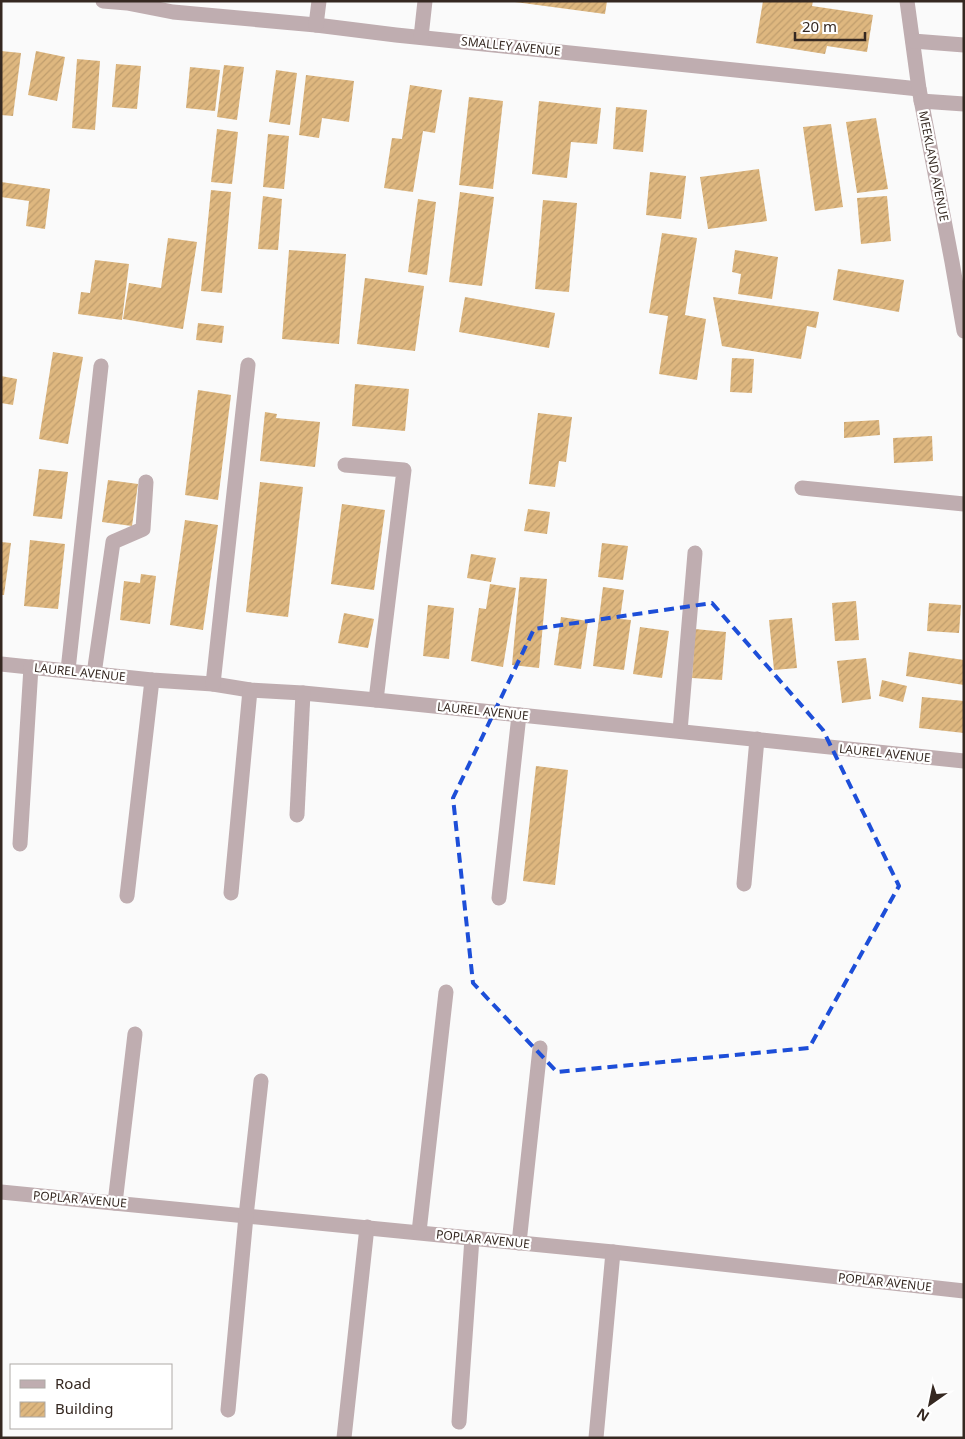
<svg xmlns="http://www.w3.org/2000/svg" width="965" height="1439" viewBox="0 0 965 1439" font-family="'Noto Sans',sans-serif">
	<defs>
		<pattern id="building-hatch" width="6" height="6" patternUnits="userSpaceOnUse" patternTransform="scale(1.25)"><rect width="6" height="6" fill="#deb77f"/><path d="M-1 1l2-2M0 6l6-6M5 7l2-2" fill="none" stroke="#bf9d6d"/></pattern>
	</defs>
	<rect width="100%" height="100%" fill="#fafafa"/>
	<g fill="url(#building-hatch)">
		<path d="M515,1H607L605,14L515,2Z"/>
		<path d="M763,1H813L812,6L873,15L867,52L827,46L825,54L756,43Z"/>
		<path d="M1,51L21,53L13,116L1,115Z"/>
		<path d="M36,51L65,57L57,101L28,95Z"/>
		<path d="M77,59L100,61L95,130L72,128Z"/>
		<path d="M116,64L141,66L137,109L112,107Z"/>
		<path d="M224,65L244,67L237,120L217,117Z"/>
		<path d="M190,67L220,70L215,111L186,108Z"/>
		<path d="M276,70L297,73L290,125L269,122Z"/>
		<path d="M306,75L354,81L349,122L322,118L319,138L299,135Z"/>
		<path d="M410,85L442,90L435,133L423,131L413,192L384,188L392,138L402,139Z"/>
		<path d="M469,97L503,101L493,189L459,185Z"/>
		<path d="M539,101L601,108L597,144L571,142L567,178L532,174Z"/>
		<path d="M616,107L647,110L643,152L613,149Z"/>
		<path d="M876,118L888,189L857,193L846,122Z"/>
		<path d="M831,124L843,207L815,211L803,127Z"/>
		<path d="M217,129L238,132L232,184L211,182Z"/>
		<path d="M268,134L289,136L284,189L263,187Z"/>
		<path d="M759,169L767,221L708,229L700,177Z"/>
		<path d="M650,172L686,176L681,219L646,215Z"/>
		<path d="M1,182L50,189L45,229L26,226L29,201L1,197Z"/>
		<path d="M211,190L231,192L222,293L201,291Z"/>
		<path d="M460,192L494,197L482,286L449,282Z"/>
		<path d="M263,196L282,199L278,250L258,249Z"/>
		<path d="M887,196L891,241L861,244L857,198Z"/>
		<path d="M418,199L436,202L427,275L408,272Z"/>
		<path d="M543,200L577,203L569,292L535,289Z"/>
		<path d="M662,233L697,238L685,315L706,319L697,380L659,374L668,316L649,313Z"/>
		<path d="M168,238L197,242L183,329L123,319L129,283L161,288Z"/>
		<path d="M289,250L346,254L339,344L282,339Z"/>
		<path d="M735,250L778,257L772,299L738,294L741,274L732,272Z"/>
		<path d="M95,260L129,264L122,320L78,314L81,292L90,293Z"/>
		<path d="M838,269L904,280L899,312L833,300Z"/>
		<path d="M365,278L424,286L415,351L357,344Z"/>
		<path d="M465,297L555,313L549,348L459,332Z"/>
		<path d="M713,297L819,312L816,328L807,326L801,359L722,346Z"/>
		<path d="M198,323L224,326L222,343L196,340Z"/>
		<path d="M53,352L83,357L68,444L39,439Z"/>
		<path d="M732,358L754,359L752,393L730,392Z"/>
		<path d="M1,376L17,379L13,405L1,403Z"/>
		<path d="M355,384L409,389L405,431L352,426Z"/>
		<path d="M198,390L231,395L218,500L185,495Z"/>
		<path d="M265,412L277,414L276,418L320,422L315,467L260,461Z"/>
		<path d="M538,413L572,417L566,462L559,461L555,487L529,484Z"/>
		<path d="M879,420L880,435L844,438V422Z"/>
		<path d="M932,436L933,461L894,463L893,438Z"/>
		<path d="M39,469L68,472L62,519L33,516Z"/>
		<path d="M108,480L138,484L132,526L102,522Z"/>
		<path d="M260,482L303,487L288,617L246,612Z"/>
		<path d="M342,504L385,510L374,590L331,584Z"/>
		<path d="M528,509L550,512L547,534L524,531Z"/>
		<path d="M185,520L218,525L203,630L170,625Z"/>
		<path d="M30,540L65,544L58,609L24,606Z"/>
		<path d="M1,542L11,543L4,595H1Z"/>
		<path d="M602,543L628,546L623,580L598,577Z"/>
		<path d="M471,554L496,558L491,582L467,578Z"/>
		<path d="M141,574L156,576L150,624L120,620L124,581L140,583Z"/>
		<path d="M520,577L547,579L539,668L512,665Z"/>
		<path d="M490,584L516,588L503,667L471,661L479,608L486,609Z"/>
		<path d="M603,587L624,590L620,619L631,620L624,670L593,666Z"/>
		<path d="M856,601L859,640L835,641L832,603Z"/>
		<path d="M929,603L961,605L959,633L927,631Z"/>
		<path d="M428,605L454,608L449,659L423,656Z"/>
		<path d="M344,613L374,619L368,648L338,643Z"/>
		<path d="M561,617L588,621L581,669L554,665Z"/>
		<path d="M792,618L797,668L774,670L769,620Z"/>
		<path d="M640,627L669,631L662,678L633,674Z"/>
		<path d="M695,629L726,632L722,680L692,678Z"/>
		<path d="M909,652L964,660V685L906,676Z"/>
		<path d="M866,658L871,699L842,703L837,661Z"/>
		<path d="M882,680L907,686L903,702L879,696Z"/>
		<path d="M922,697L964,701V733L919,728Z"/>
		<path d="M536,766L568,770L555,885L523,881Z"/>
	</g>
	<g fill="none" stroke-linecap="round" stroke-linejoin="round">
		<g stroke="#bfadb0" stroke-width="15">
			<path d="M103,1L127,3L173,12L316,25L396,35L919,89"/>
			<path d="M907,1L919,89L952,262L964,331"/>
			<path d="M316,25L319,1"/>
			<path d="M421,37L425,1"/>
			<path d="M913,41L964,45"/>
			<path d="M921,101L964,104"/>
			<path d="M345,465L404,470L376,700"/>
			<path d="M802,488L964,504"/>
			<path d="M1,664L152,680L213,684L250,690L303,693L376,700L964,761"/>
			<path d="M68,670L101,366"/>
			<path d="M94,674L113,542L143,529L146,482"/>
			<path d="M213,684L248,365"/>
			<path d="M680,731L695,553"/>
			<path d="M297,815L303,693"/>
			<path d="M20,844L31,667"/>
			<path d="M744,884L757,739"/>
			<path d="M231,893L250,690"/>
			<path d="M127,896L152,680"/>
			<path d="M499,898L519,715"/>
			<path d="M1,1192L613,1252L964,1291"/>
			<path d="M115,1203L135,1034"/>
			<path d="M419,1232L446,992"/>
			<path d="M519,1243L540,1048"/>
			<path d="M228,1410L246,1216L261,1081"/>
			<path d="M459,1422L472,1238"/>
			<path d="M344,1438L367,1227"/>
			<path d="M596,1438L613,1252"/>
		</g>
	</g>
	<path fill="none" stroke="#1d4ed8" stroke-width="4" stroke-dasharray="10 6" stroke-linejoin="round" d="M712,603L823,730L899,886L809,1048L557,1072L473,983L453,798L534,629Z"/>
	<g text-anchor="middle" dominant-baseline="central" stroke-width="4.5" stroke-linejoin="round" paint-order="stroke">
		<g font-size="12" fill="#352821" stroke="#fff">
			<text transform="translate(511 46) rotate(6)">SMALLEY AVENUE</text>
			<text transform="translate(934 166) rotate(79)">MEEKLAND AVENUE</text>
			<text transform="translate(80 672) rotate(6)">LAUREL AVENUE</text>
			<text transform="translate(483 711) rotate(6)">LAUREL AVENUE</text>
			<text transform="translate(885 753) rotate(6)">LAUREL AVENUE</text>
			<text transform="translate(80 1199) rotate(5)">POPLAR AVENUE</text>
			<text transform="translate(483 1239) rotate(6)">POPLAR AVENUE</text>
			<text transform="translate(885 1282) rotate(6)">POPLAR AVENUE</text>
		</g>
	</g>
	<rect width="965" height="1439" fill="none" stroke="#352821" stroke-width="5"/>
	<rect x="10" y="1364" width="162" height="65" fill="#ffffff" stroke="#aea9a6"/>
	<rect x="20" y="1380" width="25" height="8" fill="#bfadb0" stroke="#aea9a6"/>
	<text x="55" y="1389" font-size="15" fill="#352821">Road</text>
	<rect x="20" y="1402" width="25" height="15" fill="url(#building-hatch)" stroke="#aea9a6"/>
	<text x="55" y="1414" font-size="15" fill="#352821">Building</text>
	<g transform="translate(930 1404) rotate(213)" stroke="#ffffff" stroke-width="4" paint-order="stroke">
	<path d="M0-4L9 19L0 12L-9 19Z" fill="#352821"/>
	<text y="-8" font-size="14" font-weight="bold" text-anchor="middle" fill="#352821">N</text>
	</g>
	<path d="M795 32v8h70v-8" fill="none" stroke="#352821" stroke-width="2.5"/>
	<text x="802" y="32" font-size="15" fill="#352821" stroke="#ffffff" stroke-width="4" paint-order="stroke">20 m</text>
</svg>
